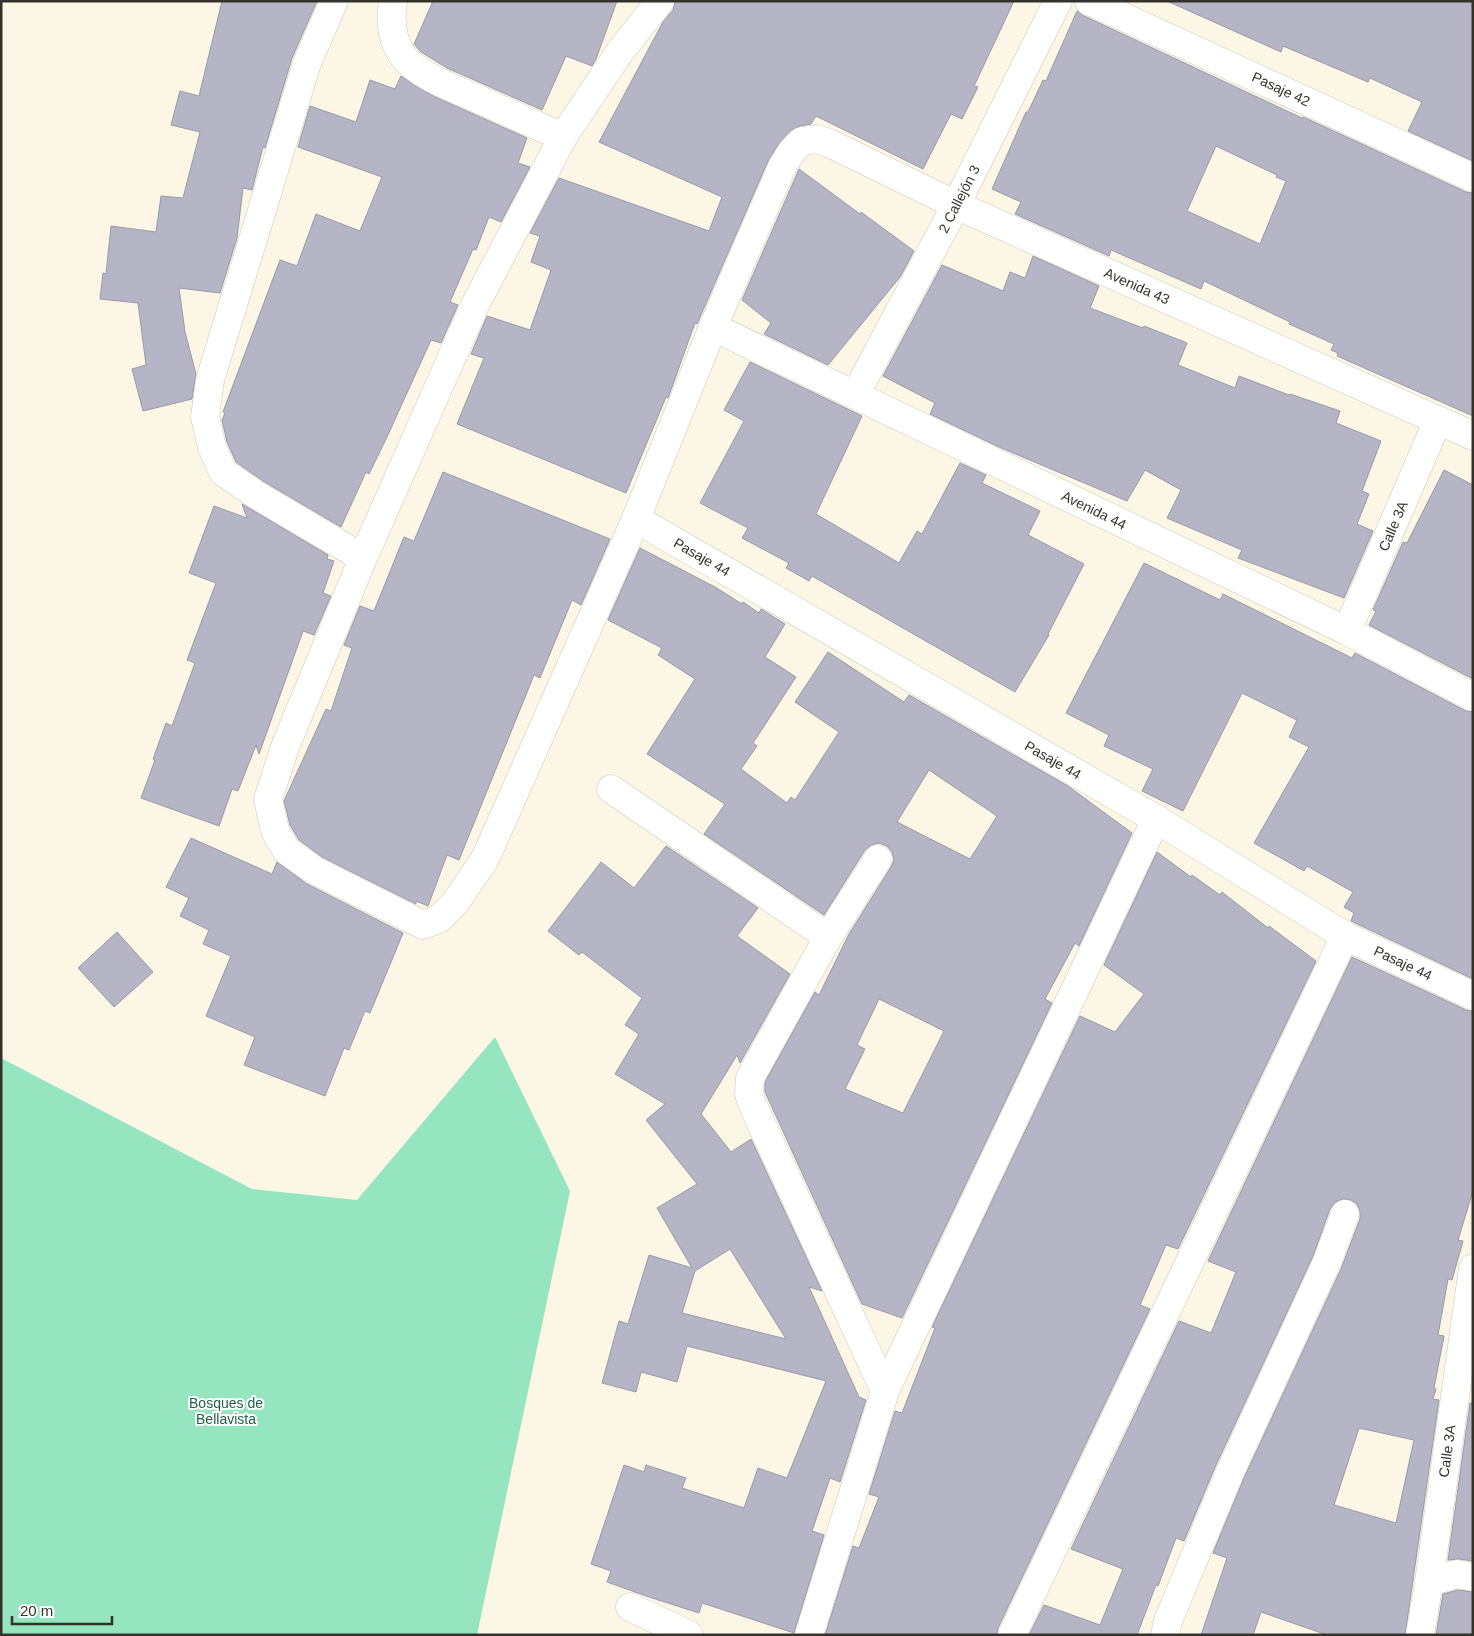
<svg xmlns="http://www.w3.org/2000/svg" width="1474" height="1636" viewBox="0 0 1474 1636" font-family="Helvetica,sans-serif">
	<rect width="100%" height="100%" fill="#fcf6e5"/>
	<path fill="#96e5c1" d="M495,1037L570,1191L477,1635H1V1058L252,1189L357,1200Z"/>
	<g fill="#b6b5c5" stroke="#9a99a9" fill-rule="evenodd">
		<path d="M222,1H317L292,58L265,148L263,147L252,190L243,188L237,238L220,293L179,288L185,332L196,374L192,399L143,411L132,369L146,365L138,303L100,299L103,273L106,274L111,226L156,232L161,196L183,198L200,132L171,125L180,91L199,96Z"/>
		<path d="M433,1H617L596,59L592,66L566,56L542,110L447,68L421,52L414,44Z"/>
		<path d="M675,1H1014L974,86L978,87L962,119L951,114L923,169L816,116L811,124L800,126L791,130L779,143L768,161L697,324L695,323L668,398L666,397L626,493L457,424L484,358L471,354L487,316L530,330L551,270L531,262L540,236L530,233L559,178L709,231L722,197L599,142L663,22L673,10Z"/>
		<path d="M1167,1H1473V161L1408,131L1422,102L1370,78L1368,82L1283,46L1281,52Z"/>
		<path d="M1077,11L1082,15L1302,118L1303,117L1466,192L1473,193V416L1337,356L1338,353L1331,350L1334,344L1289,324L1290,322L1204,281L1201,289L1111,250L1109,256L1015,214L1021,202L992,189L1026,112H1028L1043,80L1046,81ZM1216,146L1277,175L1276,177L1286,181L1260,244L1187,211Z"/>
		<path d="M401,76L433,96L527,138L518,163L530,167L501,222L489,217L476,250L473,249L450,302L458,305L441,343L431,340L387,437L369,474L366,472L341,527L263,481L236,462L227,442L222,420L225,413L223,412L280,260L297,266L316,214L360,231L382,177L298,147L310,106L356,122L370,80L395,89Z"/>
		<path d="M799,169L860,214L861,212L914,251L900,277L828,365L764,334L771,323L742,300Z"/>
		<path d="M1033,256L1099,286L1090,308L1143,328L1144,326L1187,343L1178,365L1235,388L1239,376L1289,395L1290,394L1340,411L1336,423L1381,441L1362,491L1369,494L1357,524L1373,531L1344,598L1238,558L1242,550L1167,518L1181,490L1145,470L1127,501L999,447L930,414L935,403L883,376L942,265L1003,291L1010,272L1025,278Z"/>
		<path d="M750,362L862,416L816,514L899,563L917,531L922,534L960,463L986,475L982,483L1040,511L1028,535L1084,564L1048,634L1049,635L1015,692L812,576L809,581L786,568L789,563L742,538L748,528L700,503L744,421L724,410Z"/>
		<path d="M1444,470L1473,485V679L1369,625L1376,611L1373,610L1403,542L1407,543Z"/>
		<path d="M443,472L610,539L581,605L572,600L540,678L534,675L459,860L447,855L428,906L416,901V904L322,857L299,840L290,825L284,801L326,709L331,711L352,648L344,645L360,606L374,611L404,537L414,541Z"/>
		<path d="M242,504L328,555L327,559L334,561L323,593L331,596L314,635L303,631L259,754L256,745L238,791L232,789L219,826L141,798L155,760L153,759L166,723L172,726L195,663L187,660L216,583L189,573L214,506L247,518Z"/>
		<path d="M640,548L715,587L742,604L743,602L759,613L761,609L785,624L765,657L796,677L753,743L757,746L741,769L787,803L791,797L795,800L839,732L795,702L828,652L904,702L909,695L1068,786L1132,833L1079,946L1075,943L1045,999L1052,1003L902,1318L862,1304L765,1092V1082L815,992L819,995L849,934L891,867L894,860L892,852L887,846L879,843L871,845L865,850L824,915L704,834L725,804L647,754L695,679L658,655L662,648L608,620ZM929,770L997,816L970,859L897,822ZM879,999L944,1031L903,1113L845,1089L865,1049L857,1045Z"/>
		<path d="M1144,563L1220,600L1223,594L1352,658L1355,653L1466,711L1473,712V979L1351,921L1354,913L1344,907L1353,892L1307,866L1304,871L1254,843L1309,747L1289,737L1297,720L1242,693L1183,811L1142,791L1153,769L1104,746L1109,735L1066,713Z"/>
		<path d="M191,838L272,874L277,862L307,884L403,933L370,1013L365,1011L349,1050L344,1048L325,1096L244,1065L255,1037L206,1016L231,956L203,944L209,930L180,916L189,898L166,887Z"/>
		<path d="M666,846L758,908L737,936L790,974L740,1063L737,1055L701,1114L731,1152L751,1139L822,1291L809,1287L859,1397L866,1400L840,1482L830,1478L812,1531L824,1535L794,1633L702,1603L699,1613L649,1597L607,1582L611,1571L591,1564L624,1465L644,1472L646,1465L686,1478L682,1488L744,1508L758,1468L787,1478L826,1381L687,1346L677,1382L641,1372L636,1392L602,1383L619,1321L628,1324L649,1255L692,1268L657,1208L697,1184L646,1120L665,1104L615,1074L639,1034L625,1025L642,998L582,952L579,955L548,931L601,862L634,888ZM730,1249L786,1339L682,1313L695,1271Z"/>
		<path d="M1157,852L1191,877L1192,875L1220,895L1222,892L1268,928L1269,926L1316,961L1178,1249L1166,1245L1140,1305L1150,1309L998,1628L997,1635H825L853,1546L859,1548L879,1497L869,1494L895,1411L902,1413L935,1328L932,1327L1080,1016L1115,1032L1144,994L1104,965Z"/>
		<path d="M117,932L153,972L114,1007L78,968Z"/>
		<path d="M1352,957L1466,1010L1473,1011V1191L1458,1240L1463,1241L1452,1280L1448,1279L1438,1335L1444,1336L1434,1388L1436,1389L1433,1399L1439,1400L1405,1635H1327L1261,1612L1253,1635H1201L1227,1558L1213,1553L1244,1478L1341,1269L1360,1219V1212L1357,1204L1351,1200L1343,1199L1335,1202L1330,1209L1313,1256L1216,1465L1184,1541L1176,1538L1158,1586L1156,1585L1137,1635H1029L1044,1605L1100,1625L1123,1569L1071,1549L1179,1321L1211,1333L1236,1272L1208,1261ZM1359,1428L1414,1440L1396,1523L1334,1505Z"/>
		<path d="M1470,1403H1473V1561L1459,1559L1448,1560Z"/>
		<path d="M1458,1590L1473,1592V1635H1436L1443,1594Z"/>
	</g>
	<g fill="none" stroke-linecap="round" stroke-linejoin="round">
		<defs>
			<g id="street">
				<path d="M334,1L307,63L210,380L205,417L212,447L223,472L255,494L363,558"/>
				<path d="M393,1C390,21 391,40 403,56C419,77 459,90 482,101C509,113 536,125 563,137"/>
				<path d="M660,1L619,53L563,137L475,305L363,558L285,747L268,799L275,831L287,851L314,870L423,925L439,919L455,903L485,859L636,519L713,327L782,167L792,151L802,141L816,139L829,143L956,205L1473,436"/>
				<path d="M1089,1L1473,178"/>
				<path d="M713,327L1347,631L1473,697"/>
				<path d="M855,395L956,205L1058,1"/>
				<path d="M636,519L1156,819L1345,936L1473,996"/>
				<path d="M1347,631L1438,420"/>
				<path d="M611,789L828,937"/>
				<path d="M878,859L828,937L750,1078L749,1094L753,1106L885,1391"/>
				<path d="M1429,1582L1457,1574L1473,1577"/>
				<path d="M630,1607L689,1635"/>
				<path d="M809,1635L885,1391L1156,819"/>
				<path d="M1012,1635L1345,936"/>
				<path d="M1165,1635L1168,1621L1230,1472L1327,1262L1345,1214"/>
				<path d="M1420,1635L1429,1582L1473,1268"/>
			</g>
		</defs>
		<use href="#street" stroke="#cdc7b7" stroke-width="29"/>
		<use href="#street" stroke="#fff" stroke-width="28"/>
	</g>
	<g text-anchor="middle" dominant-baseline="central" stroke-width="4" stroke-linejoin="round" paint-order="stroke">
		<g font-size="14" fill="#35322c" stroke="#fff">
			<text transform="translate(1281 89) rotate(25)">Pasaje 42</text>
			<text transform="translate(959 199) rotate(-63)">2 Callejón 3</text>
			<text transform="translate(1137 286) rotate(24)">Avenida 43</text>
			<text transform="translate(1094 510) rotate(26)">Avenida 44</text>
			<text transform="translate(1393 526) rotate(-67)">Calle 3A</text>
			<text transform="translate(702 557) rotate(30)">Pasaje 44</text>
			<text transform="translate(1053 760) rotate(30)">Pasaje 44</text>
			<text transform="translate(1403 963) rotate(25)">Pasaje 44</text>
			<text transform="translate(1447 1451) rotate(-82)">Calle 3A</text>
		</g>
		<g font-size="14" fill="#236048" stroke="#fff">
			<text x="226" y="1403">Bosques de<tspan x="226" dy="16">Bellavista</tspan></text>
		</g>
	</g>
	<rect width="1474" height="1636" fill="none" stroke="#35322c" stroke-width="5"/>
	<path d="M12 1616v8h100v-8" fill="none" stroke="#35322c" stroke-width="2.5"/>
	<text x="20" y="1616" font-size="15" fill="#35322c" stroke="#ffffff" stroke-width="4" paint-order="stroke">20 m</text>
</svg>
